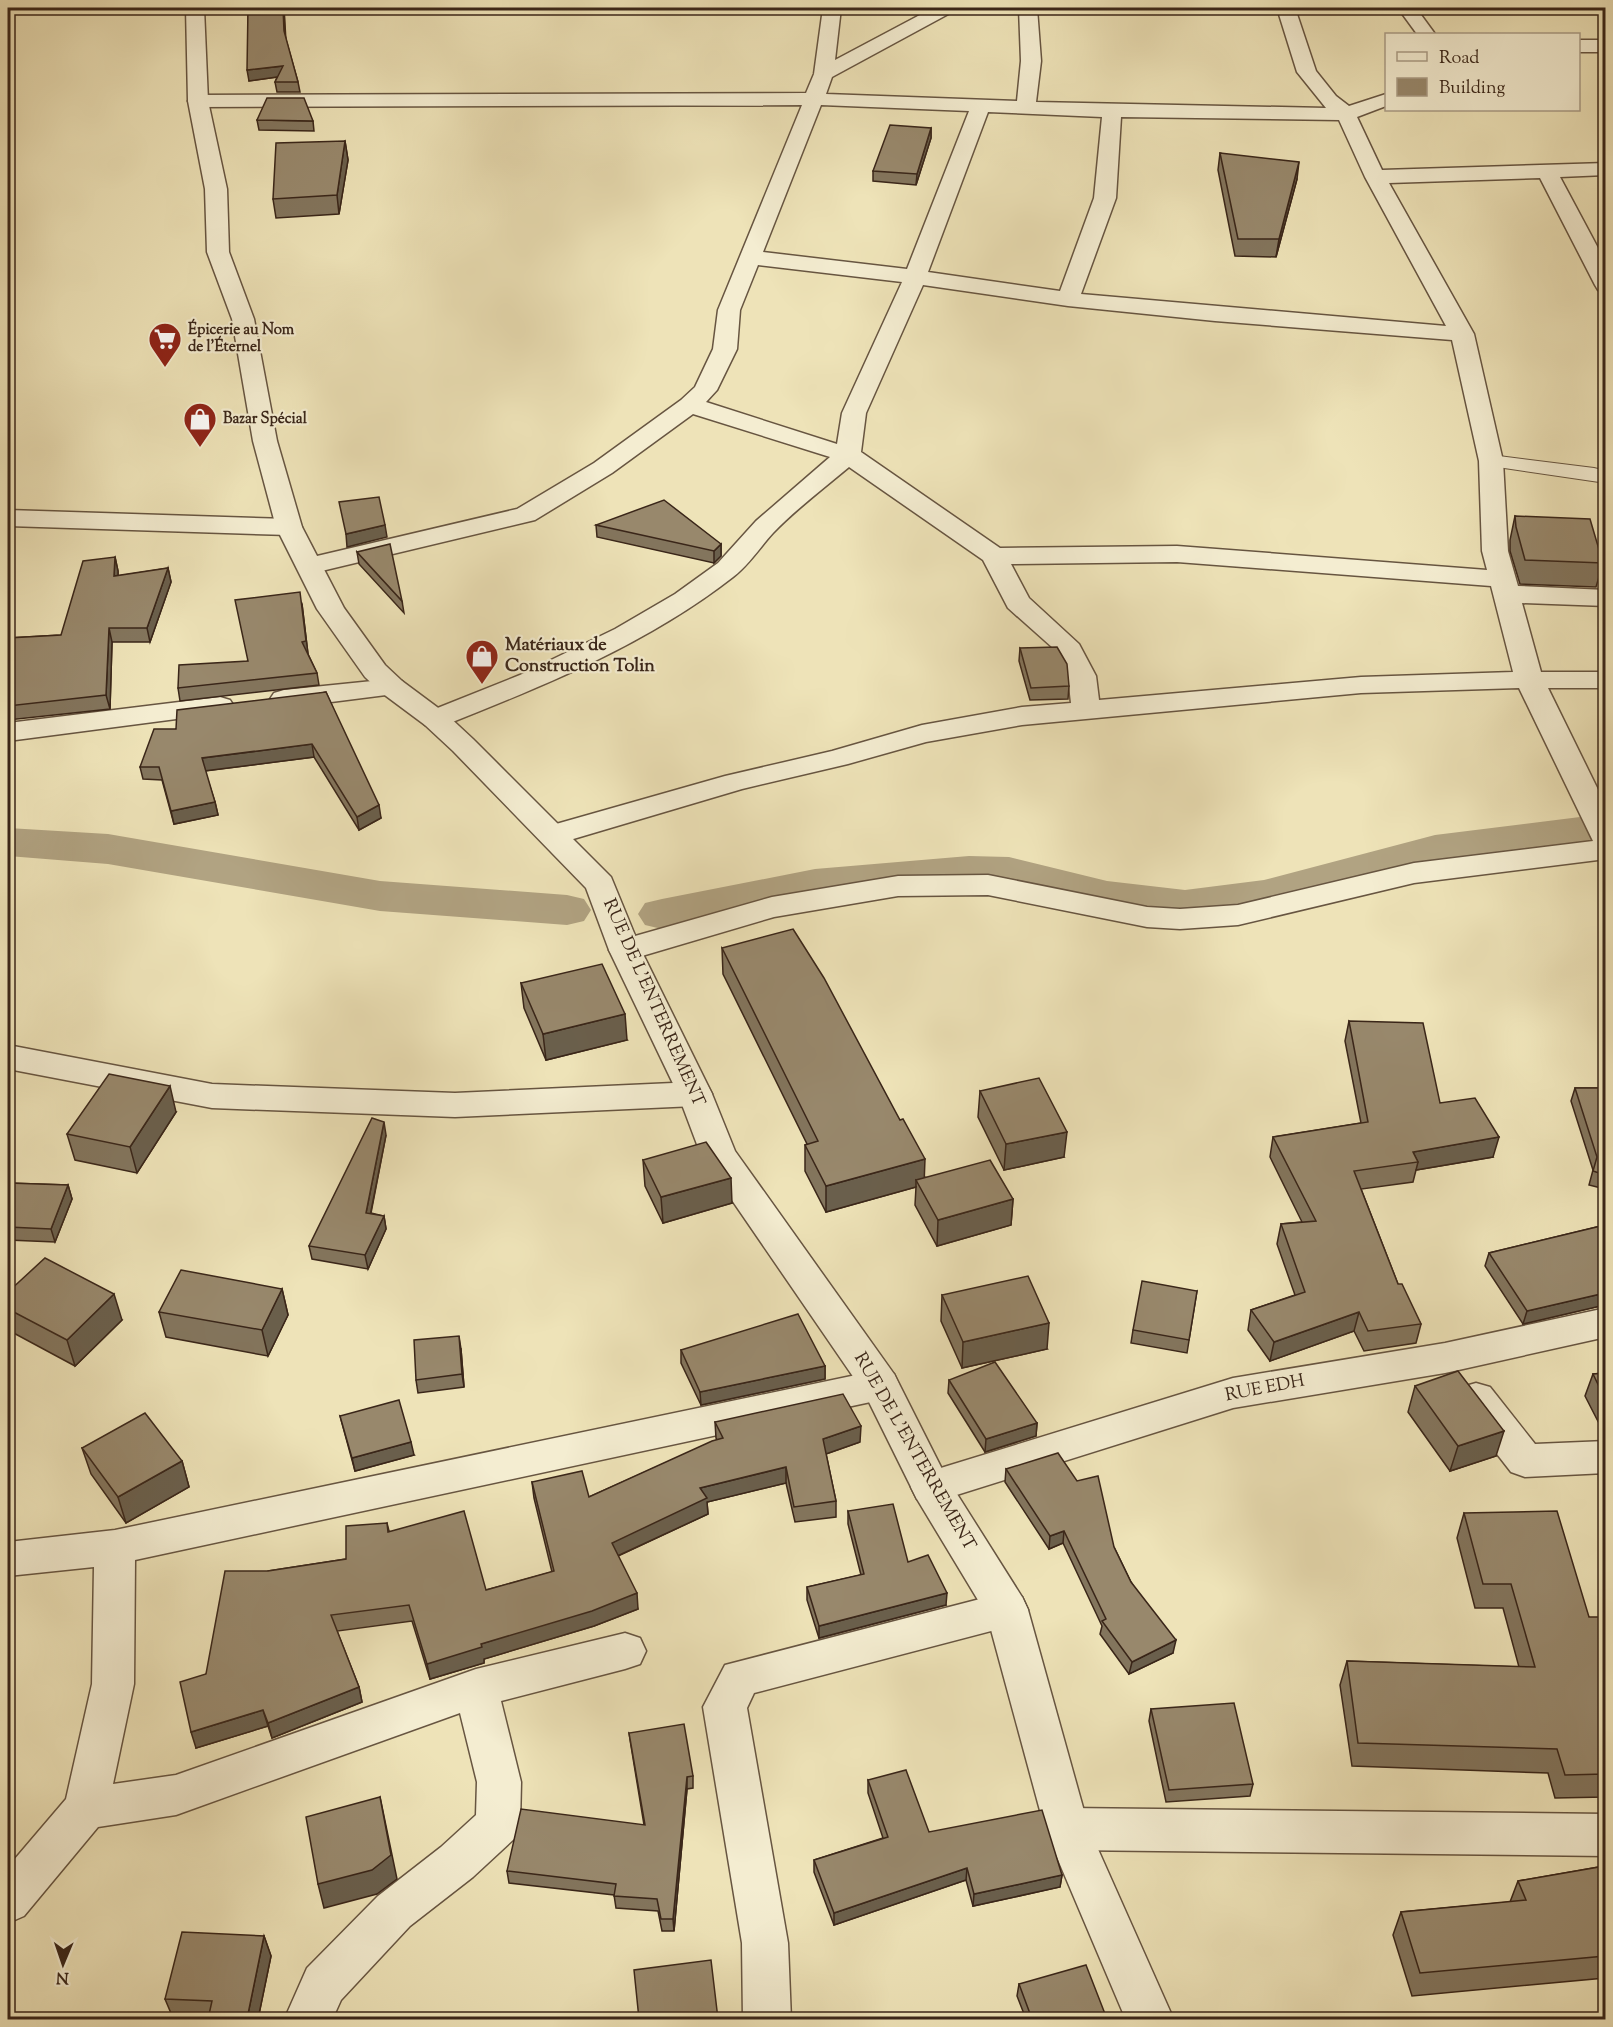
<svg xmlns="http://www.w3.org/2000/svg" width="1613" height="2027" viewBox="0 0 1613 2027" font-family="'Sorts Mill Goudy',serif">
	<rect width="100%" height="100%" fill="#eee3b8"/>
	<filter id="stains"><feTurbulence type="fractalNoise" baseFrequency=".00333" numOctaves="4"/><feColorMatrix values="0 0 0 0 .2 0 0 0 0 .09 0 0 0 0 .02 0 0 0 .5 -.17"/></filter>
	<radialGradient id="worn" r=".72"><stop offset=".6" stop-color="#630" stop-opacity="0"/><stop offset="1" stop-color="#630" stop-opacity=".3"/></radialGradient>
	<g fill="none" stroke-linecap="round" stroke-linejoin="round">
		<g fill="#b1a382" fill-rule="evenodd">
			<path d="M1580,817L1596,821L1603,831L1596,841L1580,845L1436,864L1264,910L1185,920L1107,911L1009,887L969,886L815,899L662,929L645,925L638,914L645,903L662,899L815,869L969,856L1009,857L1107,881L1185,890L1264,880L1435,835Z"/>
			<path d="M8,828L108,834L380,881L567,895L584,899L591,910L584,921L567,925L380,911L108,864L8,856Z"/>
		</g>
		<defs>
			<path id="service" d="M1491,455L1594,468L1606,471V483L1484,465L1481,461L1484,457Z"/>
			<g id="minor">
				<path d="M823,8H841L835,60L933,8H955L952,12L832,77L826,94L1017,101L1021,61L1019,8H1037L1041,61L1036,102L1326,108L1297,72L1277,8H1295L1316,71L1336,96L1349,106L1386,94V106L1357,117L1382,170L1606,163V175L1560,177L1606,263V292L1598,290L1595,285L1540,178L1389,183L1474,334L1503,461L1508,551L1518,586L1606,590V606L1522,603L1541,672H1606V688H1548L1606,806V859L1414,883L1238,925L1180,929L1147,927L988,895L898,896L774,917L625,961L614,958L609,950L614,942L772,897L898,876L988,875L1147,907L1180,909L1238,905L1414,863L1593,841L1519,688L1361,693L1022,725L926,742L848,764L742,789L553,845L542,842L538,835L542,828L725,776L832,751L922,725L1022,707L1071,703L1068,676L1053,648L1008,608L983,560L849,467C824,488 796,509 773,533C760,547 749,565 733,577C647,644 546,685 445,725L435,728L425,725L421,719L425,713L520,675L615,629L675,594L718,563L756,521L830,457L693,414L612,473L535,520L309,574L300,572L296,566L300,560L517,509L594,463L681,400L695,387L713,349L718,310L802,105L198,107L191,105L188,101L191,97L198,95L806,93L814,74ZM821,105L969,111L907,269L763,252ZM988,112L1102,117L1094,198L1060,291L928,272ZM1121,117L1339,120L1365,177L1446,326L1081,294L1116,198ZM758,265L902,282L842,413L837,444L706,402L717,390L737,349L740,310ZM923,285L1068,306L1215,321L1452,340L1479,461L1482,551L1487,570L1177,546L1000,548L861,452L866,413ZM1177,562L1491,586L1513,672L1361,677L1099,700L1096,676L1079,644L1029,598L1011,564Z"/>
				<path d="M1398,8H1416L1435,34H1417Z"/>
				<rect x="1578" y="40" width="28" height="12"/>
				<path d="M8,510L289,519L298,521L302,527L298,533L289,535L8,526Z"/>
				<path d="M392,679L402,681L406,687L402,693L284,708L274,705L270,699L274,693L284,690Z"/>
				<path d="M220,697L230,700L234,706L230,712L8,741V723Z"/>
				<path d="M8,1045L212,1084L455,1093L695,1082L707,1085L712,1094L707,1103L695,1106L455,1117L212,1108L8,1069Z"/>
				<path d="M1606,1308V1337L1445,1373L1233,1408L931,1503L917,1499L911,1487L917,1475L931,1471L1233,1378L1445,1343Z"/>
				<path d="M880,1370L894,1374L899,1385L894,1396L880,1400L135,1560L134,1684L113,1784L176,1775L476,1669L625,1633L640,1638L646,1651L640,1664L625,1669L501,1701L521,1782L520,1824L514,1839L473,1877L410,1926L341,2000L332,2020H284L307,1968L378,1896L441,1847L476,1815L477,1782L460,1713L176,1815L98,1827L24,1916L8,1923V1867L66,1799L92,1684L94,1567L8,1576V1542L115,1530Z"/>
				<path d="M1476,1383L1490,1387L1535,1444L1606,1441V1473L1525,1477L1511,1472L1462,1409L1457,1398L1462,1387Z"/>
				<path d="M1007,1592L1022,1597L1028,1610L1022,1623L754,1693L747,1708L788,1943L791,2020H743L742,1943L703,1707L725,1665Z"/>
				<path d="M1067,1808L1606,1814V1856L1067,1850L1051,1844L1045,1829L1051,1814Z"/>
			</g>
			<path id="tertiary" d="M186,8H204L208,101L227,189L229,252L254,319L277,441L302,527L344,608L385,665L402,681L445,713L473,739L611,877L641,950L712,1094L735,1151L894,1374L945,1475L1022,1597L1028,1610L1089,1829L1174,2020H1126L1045,1829L987,1615L917,1499L865,1394L701,1155L678,1094L609,950L586,888L453,751L425,725L382,693L365,677L317,609L276,527L253,441L232,319L207,252L205,189L188,101Z"/>
		</defs>
		<use href="#service" stroke="#675541" stroke-width="2"/>
		<use href="#minor" stroke="#675541" stroke-width="3"/>
		<use href="#tertiary" stroke="#675541" stroke-width="3"/>
		<use href="#service" fill="#f4edd1" fill-rule="evenodd"/>
		<use href="#minor" fill="#f4edd1" fill-rule="evenodd"/>
		<use href="#tertiary" fill="#f4edd1" fill-rule="evenodd"/>
	</g>
	<g fill="#83755d" stroke="#3a2619" stroke-width="1.5">
		<path d="M248,8H284L285,36L298,82L300,92H277L275,82L277,77L249,81Z"/>
		<path d="M257,120L313,121L314,131L259,130Z"/>
		<path d="M931,128V138L916,185L873,181V171Z"/>
		<path d="M345,141L348,160L339,214L276,218L273,199Z"/>
		<path d="M1220,153L1297,179L1276,257L1235,256L1218,170Z"/>
		<path d="M1515,516L1603,563L1596,587L1520,584L1510,551V540Z"/>
		<path d="M596,525L721,544V556L714,563L597,537Z"/>
		<path d="M357,552L402,601L404,613L359,564Z"/>
		<path d="M115,557L118,571V576L168,568L171,582L150,642H112L110,709L8,720V638L61,635Z"/>
		<path d="M302,604L308,654L317,673L319,685L180,701L178,688L248,661Z"/>
		<path d="M1020,648L1069,686L1068,699L1030,700L1019,661Z"/>
		<path d="M326,692L381,818L359,830L314,757L205,771L215,802L218,815L174,824L162,780L143,779L140,767L176,729Z"/>
		<path d="M722,948L924,1177L1013,1199L1011,1225L937,1246L915,1205L916,1187L826,1212L805,1171V1145L807,1144L723,974Z"/>
		<path d="M521,983L627,1040L546,1060L524,1008Z"/>
		<path d="M1349,1021L1440,1103L1493,1157L1416,1170L1413,1182L1361,1189L1398,1284L1421,1324L1416,1343L1364,1351L1354,1331L1270,1361L1248,1330L1251,1310L1295,1295L1277,1244L1281,1224L1302,1222L1270,1157L1273,1137L1361,1123L1345,1041Z"/>
		<path d="M1575,1088H1605V1189L1589,1185L1593,1170L1571,1101Z"/>
		<path d="M980,1091L1064,1157L1004,1170L978,1117Z"/>
		<path d="M176,1112L137,1173L75,1160L67,1134Z"/>
		<path d="M386,1135L371,1213L384,1216L386,1229L368,1269L312,1259L309,1246Z"/>
		<path d="M643,1160L732,1203L663,1223L645,1186Z"/>
		<path d="M8,1183L68,1185L72,1199L55,1242L8,1240Z"/>
		<path d="M1605,1225V1305L1523,1324L1485,1266L1489,1253Z"/>
		<path d="M282,1289L288,1315L268,1356L166,1337L159,1312Z"/>
		<path d="M1197,1291L1187,1353L1131,1343L1133,1330Z"/>
		<path d="M8,1292L122,1320L75,1366L8,1330Z"/>
		<path d="M942,1295L1047,1349L962,1368L941,1321Z"/>
		<path d="M461,1349L464,1387L418,1393L416,1380Z"/>
		<path d="M681,1350L825,1366V1379L701,1405L681,1363Z"/>
		<path d="M1605,1373V1435L1585,1396L1593,1374Z"/>
		<path d="M949,1380L1037,1423L1036,1436L985,1452L948,1393Z"/>
		<path d="M1415,1386L1496,1456L1450,1471L1408,1412Z"/>
		<path d="M340,1416L414,1455L355,1471Z"/>
		<path d="M715,1422L860,1442L826,1454L836,1501V1517L795,1522L786,1483L707,1502L708,1514L618,1556L638,1609L594,1626L484,1659V1663L430,1679L412,1621L337,1631L359,1687L362,1702L272,1738L268,1726L196,1748L206,1674L268,1571L346,1559L387,1523L389,1531L486,1590L552,1572L534,1498L532,1482L589,1497L717,1440L716,1438Z"/>
		<path d="M82,1448L182,1461L189,1487L126,1523L91,1474Z"/>
		<path d="M1006,1469L1114,1547L1131,1582L1173,1653L1129,1674L1100,1634L1102,1626L1063,1543L1049,1549L1005,1482Z"/>
		<path d="M848,1511L908,1562L946,1605L819,1638L807,1600V1587L861,1575L848,1524Z"/>
		<path d="M1464,1513L1589,1617L1605,1639V1797L1555,1798L1548,1773L1352,1766L1340,1685L1347,1661L1519,1667L1503,1608H1475L1457,1538Z"/>
		<path d="M1151,1709L1253,1784L1250,1796L1166,1802L1149,1721Z"/>
		<path d="M629,1733L693,1776V1788L687,1789L674,1931H662L658,1911L616,1908L614,1895L509,1883L507,1871L644,1825L631,1746Z"/>
		<path d="M868,1780L929,1832L1062,1875L1060,1887L973,1906L966,1880L834,1925L814,1872V1860L883,1838L868,1793Z"/>
		<path d="M1605,1866V1978L1412,1996L1393,1935L1401,1912L1510,1902L1518,1881Z"/>
		<path d="M264,1936L271,1956L258,2019H195L173,2018L165,1999Z"/>
		<path d="M1019,1984L1107,2019H1026L1017,1996Z"/>
	</g>
	<g fill="#6a5f4c" stroke="#3a2619" stroke-width="1.5">
		<path d="M283,8H284L286,41L284,31Z"/>
		<path d="M283,66L284,76L249,81L247,70Z"/>
		<path d="M931,128V138L916,185L917,174Z"/>
		<path d="M345,141L348,160L339,214L337,195Z"/>
		<path d="M1299,162L1297,179L1276,257L1279,239Z"/>
		<path d="M385,525L387,537L347,547L346,534Z"/>
		<path d="M721,544V556L714,563V551Z"/>
		<path d="M115,557L118,571V590L114,576Z"/>
		<path d="M168,568L171,582L150,642L147,628Z"/>
		<path d="M302,604L308,654H304L302,642Z"/>
		<path d="M109,628L112,642L110,709L106,695Z"/>
		<path d="M312,744L314,757L204,771L202,758Z"/>
		<path d="M215,802L218,815L174,824L171,811Z"/>
		<path d="M379,805L381,818L359,830L357,817Z"/>
		<path d="M625,1014L627,1040L546,1060L543,1034Z"/>
		<path d="M170,1086L176,1112L137,1173L130,1147Z"/>
		<path d="M384,1122L386,1135L368,1226L366,1213Z"/>
		<path d="M1067,1132L1064,1157L1004,1170L1006,1144Z"/>
		<path d="M1499,1137L1493,1157L1416,1170L1418,1162L1413,1152Z"/>
		<path d="M925,1159L924,1185L916,1180V1187L826,1212V1186Z"/>
		<path d="M731,1178L732,1203L663,1223L661,1197Z"/>
		<path d="M68,1185L72,1199L55,1242L51,1229Z"/>
		<path d="M1013,1199L1011,1225L937,1246L938,1220Z"/>
		<path d="M384,1216L386,1229L368,1269L365,1255Z"/>
		<path d="M282,1289L288,1315L268,1356L262,1330Z"/>
		<path d="M1605,1293V1305L1523,1324L1527,1311Z"/>
		<path d="M114,1294L122,1320L75,1366L67,1340Z"/>
		<path d="M1359,1312L1354,1331L1270,1361L1274,1342Z"/>
		<path d="M1049,1323L1047,1349L962,1368L963,1342Z"/>
		<path d="M459,1336L461,1349L464,1387L462,1374Z"/>
		<path d="M825,1366V1379L701,1405L700,1392Z"/>
		<path d="M1037,1423L1036,1436L985,1452L986,1439Z"/>
		<path d="M861,1426L860,1442L823,1455V1439Z"/>
		<path d="M1504,1431L1496,1456L1450,1471L1458,1446Z"/>
		<path d="M411,1442L414,1455L355,1471L352,1458Z"/>
		<path d="M182,1461L189,1487L126,1523L118,1497Z"/>
		<path d="M786,1467V1483L707,1502L708,1514L613,1558L612,1543L700,1488Z"/>
		<path d="M1064,1531L1063,1543L1049,1549L1050,1536Z"/>
		<path d="M637,1593L638,1609L594,1626L484,1659V1663L430,1679L427,1664L481,1644Z"/>
		<path d="M947,1593L946,1605L819,1638V1626Z"/>
		<path d="M1176,1640L1173,1653L1129,1674L1132,1662Z"/>
		<path d="M359,1687L362,1702L272,1738L268,1723Z"/>
		<path d="M263,1710L268,1726L196,1748L191,1732Z"/>
		<path d="M687,1777V1789L674,1931L673,1919Z"/>
		<path d="M380,1797L397,1879L377,1894L324,1908L318,1884Z"/>
		<path d="M967,1868L966,1880L834,1925V1913Z"/>
		<path d="M1062,1875L1060,1887L973,1906L974,1894Z"/>
		<path d="M264,1936L271,1956L258,2019H247Z"/>
	</g>
	<g fill="#98886c" stroke="#3a2619" stroke-width="1.5">
		<path d="M248,8H283L284,31L298,82H275L283,66L247,70Z"/>
		<path d="M267,98H304L313,121L257,120Z"/>
		<path d="M890,125L931,128L917,174L873,171Z"/>
		<path d="M345,141L337,195L273,199L276,143Z"/>
		<path d="M1220,153L1299,162L1279,239H1238Z"/>
		<path d="M379,497L385,525L346,534L339,502Z"/>
		<path d="M664,500L721,544L714,551L596,525Z"/>
		<path d="M1515,516L1590,519L1603,563L1525,560L1516,527Z"/>
		<path d="M390,544L402,601L357,552Z"/>
		<path d="M115,557L114,576L168,568L147,628H109L106,695L8,706V638L61,635L83,561Z"/>
		<path d="M300,592L306,641L302,642L317,673L178,688L179,665L248,661L235,600Z"/>
		<path d="M1057,647L1067,664L1069,686L1031,688L1020,648Z"/>
		<path d="M326,692L379,805L357,817L312,744L202,758L215,802L171,811L159,767H140L154,729H176L177,710Z"/>
		<path d="M793,929L824,978L900,1120L903,1119L925,1159L826,1186L805,1145L818,1141L722,948Z"/>
		<path d="M602,964L625,1014L543,1034L521,983Z"/>
		<path d="M1349,1021L1423,1023L1440,1103L1475,1098L1499,1137L1413,1152L1418,1162L1354,1171L1398,1284H1402L1421,1324L1368,1331L1359,1312L1274,1342L1251,1310L1305,1292L1281,1224L1316,1221L1273,1137L1368,1122Z"/>
		<path d="M109,1074L170,1086L130,1147L67,1134Z"/>
		<path d="M1039,1078L1067,1132L1006,1144L980,1091Z"/>
		<path d="M1575,1088H1605V1175L1593,1171L1597,1157Z"/>
		<path d="M372,1118L384,1122L366,1213L384,1216L365,1255L309,1246Z"/>
		<path d="M706,1142L731,1178L661,1197L643,1160Z"/>
		<path d="M990,1160L1013,1199L938,1220L916,1180Z"/>
		<path d="M8,1183L68,1185L51,1229L8,1227Z"/>
		<path d="M1605,1225V1293L1527,1311L1489,1253Z"/>
		<path d="M45,1258L114,1294L67,1340L8,1309V1292Z"/>
		<path d="M181,1270L282,1289L262,1330L159,1312Z"/>
		<path d="M1028,1276L1049,1323L963,1342L942,1295Z"/>
		<path d="M1142,1281L1197,1291L1189,1340L1133,1330Z"/>
		<path d="M798,1314L825,1366L700,1392L681,1350Z"/>
		<path d="M459,1336L462,1374L416,1380L414,1340Z"/>
		<path d="M995,1362L1037,1423L986,1439L949,1380Z"/>
		<path d="M1458,1371L1504,1431L1458,1446L1415,1386Z"/>
		<path d="M1605,1373V1399L1593,1374Z"/>
		<path d="M843,1394L861,1426L823,1439L836,1501L794,1507L786,1467L700,1488L707,1498L612,1543L637,1593L592,1611L481,1644L482,1647L427,1664L409,1605L331,1615L359,1687L268,1723L263,1710L191,1732L180,1682L206,1674L225,1571H268L346,1559V1526L387,1523L388,1532L464,1511L486,1590L554,1571L532,1482L582,1471L589,1497L712,1441L723,1438L715,1422Z"/>
		<path d="M399,1400L411,1442L352,1458L340,1416Z"/>
		<path d="M145,1413L182,1461L118,1497L82,1448Z"/>
		<path d="M1058,1453L1077,1481L1098,1476L1114,1547L1131,1582L1176,1640L1132,1662L1102,1621L1106,1619L1064,1531L1050,1536L1006,1469Z"/>
		<path d="M893,1504L908,1562L928,1555L947,1593L819,1626L807,1587L864,1574L848,1511Z"/>
		<path d="M1557,1511L1589,1617H1599L1605,1639V1774L1565,1775L1557,1749L1358,1743L1347,1661L1535,1667L1511,1584H1483L1464,1513Z"/>
		<path d="M1234,1703L1253,1784L1169,1790L1151,1709Z"/>
		<path d="M684,1724L693,1776L687,1777L673,1919H661L657,1899L614,1896L616,1884L507,1871L521,1809L645,1825L629,1733Z"/>
		<path d="M906,1770L929,1832L1042,1810L1062,1875L974,1894L967,1868L834,1913L814,1860L888,1837L868,1780Z"/>
		<path d="M380,1797L391,1855L372,1870L318,1884L306,1817Z"/>
		<path d="M1605,1866V1956L1420,1973L1401,1912L1526,1900L1518,1881Z"/>
		<path d="M182,1932L264,1936L247,2019H208L212,2001L165,1999Z"/>
		<path d="M711,1960L718,2019H639L634,1970Z"/>
		<path d="M1086,1965L1107,2019H1032L1019,1984Z"/>
		<path d="M342,2015L400,2019H341Z"/>
	</g>
	<defs>
		<symbol id="supermarket-pin" viewBox="-11 -11 22 30"><path d="M0 17L-7.5 6A9.5 9.5 0 1 1 7.5 6Z" fill="#8f2418" stroke="#f4edd1"/><path d="M-6-5.5h2.5l.6 2H6L4.5 2H-2.5L-4.4-4H-6ZM-1.5 3.2a1.3 1.3 0 1 0 .1 0ZM3 3.2a1.3 1.3 0 1 0 .1 0Z" fill="#fff"/></symbol>
		<symbol id="shop-pin" viewBox="-11 -11 22 30"><path d="M0 17L-7.5 6A9.5 9.5 0 1 1 7.5 6Z" fill="#8f2418" stroke="#f4edd1"/><path d="M-5-2.5h2.3a2.7 3.5 0 0 1 5.4 0H5L5.5 6h-11ZM-1.5-2.5h3a1.5 2.3 0 0 0-3 0Z" fill="#fff"/></symbol>
	</defs>
	<g fill-rule="evenodd">
		<use href="#supermarket-pin" x="146" y="320" width="38" height="52"/>
		<use href="#shop-pin" x="181" y="400" width="38" height="52"/>
		<use href="#shop-pin" x="463" y="637" width="38" height="52"/>
	</g>
	<g text-anchor="middle" dominant-baseline="central" stroke-width="4.5" stroke-linejoin="round" paint-order="stroke">
		<g font-size="15" font-weight="bold" fill="#3a2619" stroke="#f4edd1" text-anchor="start">
			<text x="188" y="330">Épicerie au Nom<tspan x="188" dy="17">de l'Éternel</tspan></text>
			<text x="223" y="419">Bazar Spécial</text>
		</g>
		<g font-size="18" font-weight="bold" fill="#3a2619" stroke="#f4edd1" text-anchor="start">
			<text x="505" y="646">Matériaux de<tspan x="505" dy="21">Construction Tolin</tspan></text>
		</g>
		<g font-size="18" fill="#3a2619" stroke="#f4edd1">
			<text transform="translate(653 1003) rotate(66)">RUE DE L'ENTERREMENT</text>
			<text transform="translate(1265 1389) rotate(-11)">RUE EDH</text>
			<text transform="translate(914 1452) rotate(60)">RUE DE L'ENTERREMENT</text>
		</g>
	</g>
	<rect width="1613" height="2027" fill="none" stroke="#eee3b8" stroke-width="30"/>
	<rect x="9" y="9" width="1595" height="2009" fill="none" stroke="#3a2619" stroke-width="3"/>
	<rect x="15" y="15" width="1583" height="1997" fill="none" stroke="#3a2619" stroke-width="1.5"/>
	<rect x="1385" y="33" width="195" height="78" fill="#f4edd1" stroke="#aa9d87" stroke-width="1.5"/>
	<rect x="1397" y="52" width="30" height="9" fill="#f4edd1" stroke="#aa9d87" stroke-width="1.5"/>
	<text x="1439" y="63" font-size="18" fill="#3a2619">Road</text>
	<rect x="1397" y="78" width="30" height="18" fill="#98886c" stroke="#aa9d87" stroke-width="1.5"/>
	<text x="1439" y="93" font-size="18" fill="#3a2619">Building</text>
	<g transform="translate(63 1964) rotate(182)" stroke="#f4edd1" stroke-width="4.5" paint-order="stroke">
	<path d="M0-4.5L10 22L0 15L-10 22Z" fill="#3a2619"/>
	<text y="-9" font-size="16" font-weight="bold" text-anchor="middle" fill="#3a2619">N</text>
	</g>
	<rect width="100%" height="100%" filter="url(#stains)"/>
	<rect width="100%" height="100%" fill="url(#worn)"/>
</svg>
